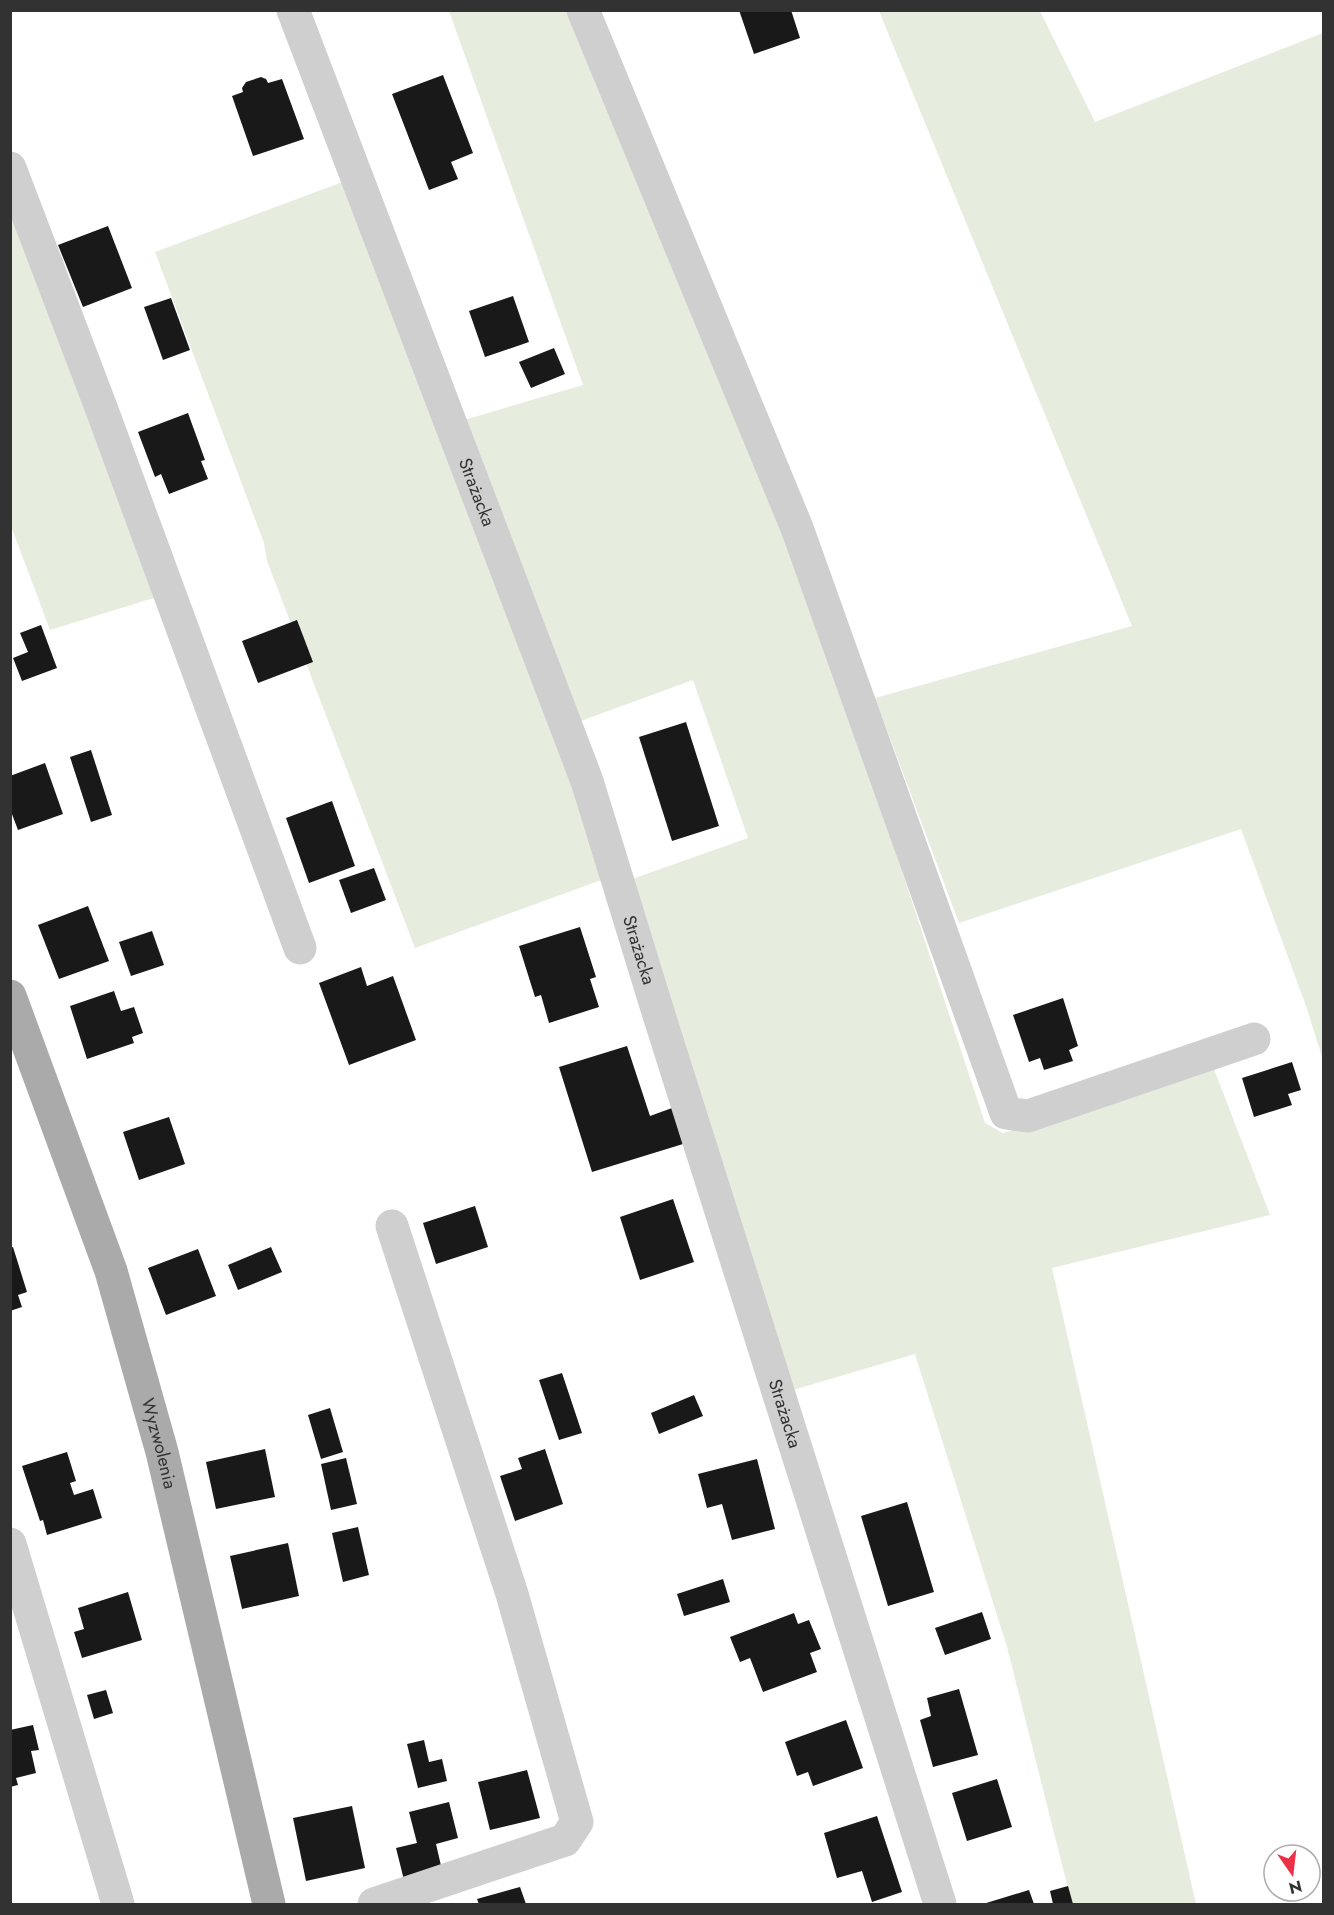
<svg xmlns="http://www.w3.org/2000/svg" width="1334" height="1915" viewBox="0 0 1334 1915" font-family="Jost,sans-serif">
	<rect width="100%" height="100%" fill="#fff"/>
	<g fill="#e6ecde">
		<path d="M449,11H570L817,614L985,1123L1003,1133L1214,1069L1270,1215L1052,1268L1196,1904H1072L1007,1647L915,1354L793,1390L632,879L748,838L693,680L578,722L464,420L583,385Z"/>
		<path d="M879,11H1040L1095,122L1323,33V1060L1306,1006L1241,829L959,923L875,698L1132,626Z"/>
		<path d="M348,180L550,719L604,879L415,948L267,561L264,543L155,252Z"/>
		<path d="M10,196L160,596L50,630L11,526Z"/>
	</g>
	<g fill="#191919">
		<path d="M739,10H791L800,38L754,54Z"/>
		<path d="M443,75L473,153L451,162L458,179L429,190L392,94Z"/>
		<path d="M261,77L266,79L268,83L282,79L304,139L253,156L232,96L243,92L242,88L246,82Z"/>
		<path d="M108,226L132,288L83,307L58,245Z"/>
		<path d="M513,296L529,342L485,357L469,311Z"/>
		<path d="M171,298L190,350L163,360L144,307Z"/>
		<path d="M554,348L565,374L531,388L519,362Z"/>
		<path d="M188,413L205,460L201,461L208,479L169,494L161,474L155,477L138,432Z"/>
		<path d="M297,620L313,662L258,683L242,641Z"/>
		<path d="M41,625L57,668L22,681L13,658L28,652L20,633Z"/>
		<path d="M686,722L719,826L672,841L639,737Z"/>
		<path d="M91,750L112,815L91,822L70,757Z"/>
		<path d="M45,763L63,814L18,830L10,809V776Z"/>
		<path d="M332,801L355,866L309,883L286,818Z"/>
		<path d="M374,868L386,900L351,913L339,880Z"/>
		<path d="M88,906L109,961L59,979L38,925Z"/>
		<path d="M580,927L596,977L590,979L599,1007L549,1023L541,995L535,997L519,946Z"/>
		<path d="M152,931L164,965L131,976L119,942Z"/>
		<path d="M361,967L367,986L393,976L416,1040L349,1065L319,983Z"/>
		<path d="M114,991L121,1011L134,1007L143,1033L132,1037L134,1043L87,1059L70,1006Z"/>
		<path d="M1063,998L1078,1046L1069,1050L1073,1061L1044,1070L1040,1058L1029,1062L1013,1015Z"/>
		<path d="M627,1046L650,1116L672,1108L683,1144L592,1172L559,1067Z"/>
		<path d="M1292,1062L1301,1090L1288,1094L1292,1105L1254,1117L1242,1078Z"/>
		<path d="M169,1117L185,1164L139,1180L123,1132Z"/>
		<path d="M673,1199L694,1262L640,1280L620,1217Z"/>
		<path d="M475,1206L488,1247L436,1264L423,1223Z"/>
		<path d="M13,1247L27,1292L18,1295L22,1307L10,1311V1248Z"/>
		<path d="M271,1247L282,1272L238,1290L228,1265Z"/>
		<path d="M198,1249L216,1296L166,1315L148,1268Z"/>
		<path d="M562,1373L582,1433L559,1440L539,1380Z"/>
		<path d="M694,1395L703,1416L659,1434L651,1413Z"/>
		<path d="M330,1408L343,1452L321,1459L308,1415Z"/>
		<path d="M265,1449L275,1497L216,1509L206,1462Z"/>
		<path d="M545,1449L563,1504L515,1521L500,1476L522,1469L518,1458Z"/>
		<path d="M67,1452L76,1481L70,1483L74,1495L93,1489L102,1518L47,1535L43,1520L40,1521L22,1466Z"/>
		<path d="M346,1458L357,1504L331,1510L321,1464Z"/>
		<path d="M757,1459L775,1529L732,1540L722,1504L707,1508L698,1474Z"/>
		<path d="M907,1502L934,1592L888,1606L861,1516Z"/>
		<path d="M358,1527L369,1575L343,1582L332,1533Z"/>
		<path d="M288,1543L299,1596L242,1609L230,1556Z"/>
		<path d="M723,1579L730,1602L684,1616L677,1594Z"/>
		<path d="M128,1592L142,1640L82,1658L74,1632L84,1629L78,1608Z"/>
		<path d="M982,1612L991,1639L945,1655L935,1628Z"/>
		<path d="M794,1613L798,1624L809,1620L821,1649L810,1653L817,1672L763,1692L750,1658L740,1662L730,1637Z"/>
		<path d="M959,1689L978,1755L933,1767L920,1720L931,1716L927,1698Z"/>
		<path d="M106,1690L113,1713L94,1719L87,1695Z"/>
		<path d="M846,1720L863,1768L813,1786L808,1772L797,1776L785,1742Z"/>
		<path d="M33,1725L39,1750L31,1751L36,1773L16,1778L18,1785L10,1787V1730Z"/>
		<path d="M424,1740L429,1762L442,1759L447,1781L418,1788L407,1744Z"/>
		<path d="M527,1770L540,1818L490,1830L478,1782Z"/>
		<path d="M997,1779L1012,1827L967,1841L952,1793Z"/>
		<path d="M449,1802L458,1838L436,1844L442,1870L404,1880L396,1848L417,1843L409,1812Z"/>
		<path d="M352,1806L365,1868L306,1881L293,1818Z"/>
		<path d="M877,1816L902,1892L872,1902L862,1871L837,1878L824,1833Z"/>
		<path d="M1068,1886L1073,1904H1053L1050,1891Z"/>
		<path d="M520,1887L526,1904H479L477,1899Z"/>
		<path d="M1029,1890L1034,1904H983Z"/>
	</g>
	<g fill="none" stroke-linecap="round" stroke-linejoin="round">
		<g stroke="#cfcfcf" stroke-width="33">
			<path id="s1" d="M293,10L587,781L658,1012L940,1904"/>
			<path d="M583,10L797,528L1006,1113L1028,1116L1254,1039"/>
			<path d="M10,168L102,410L300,948"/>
			<path d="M10,1544L118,1904"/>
			<path d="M374,1904L565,1840L577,1822L512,1594L392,1226"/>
		</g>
		<path stroke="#aaa" stroke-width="33" id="s2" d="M10,996L111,1271L162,1452L269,1904"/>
	</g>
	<g text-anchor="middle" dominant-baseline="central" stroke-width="6" stroke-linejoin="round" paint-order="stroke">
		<g font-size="18" fill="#323232" stroke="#fff">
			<text stroke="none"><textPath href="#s1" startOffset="516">Strażacka</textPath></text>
			<text stroke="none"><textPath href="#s1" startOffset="1002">Strażacka</textPath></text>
			<text stroke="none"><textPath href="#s1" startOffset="1488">Strażacka</textPath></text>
			<text stroke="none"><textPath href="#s2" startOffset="472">Wyzwolenia</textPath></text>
		</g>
	</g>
	<rect width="1334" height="1915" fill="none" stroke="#323232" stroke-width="24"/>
	<g transform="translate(1292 1873) rotate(166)"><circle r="28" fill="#ffffff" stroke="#adadad" stroke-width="1.5"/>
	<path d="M0-4.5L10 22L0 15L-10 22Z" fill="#ec3146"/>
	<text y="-9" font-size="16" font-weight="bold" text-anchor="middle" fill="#323232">N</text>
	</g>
</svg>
